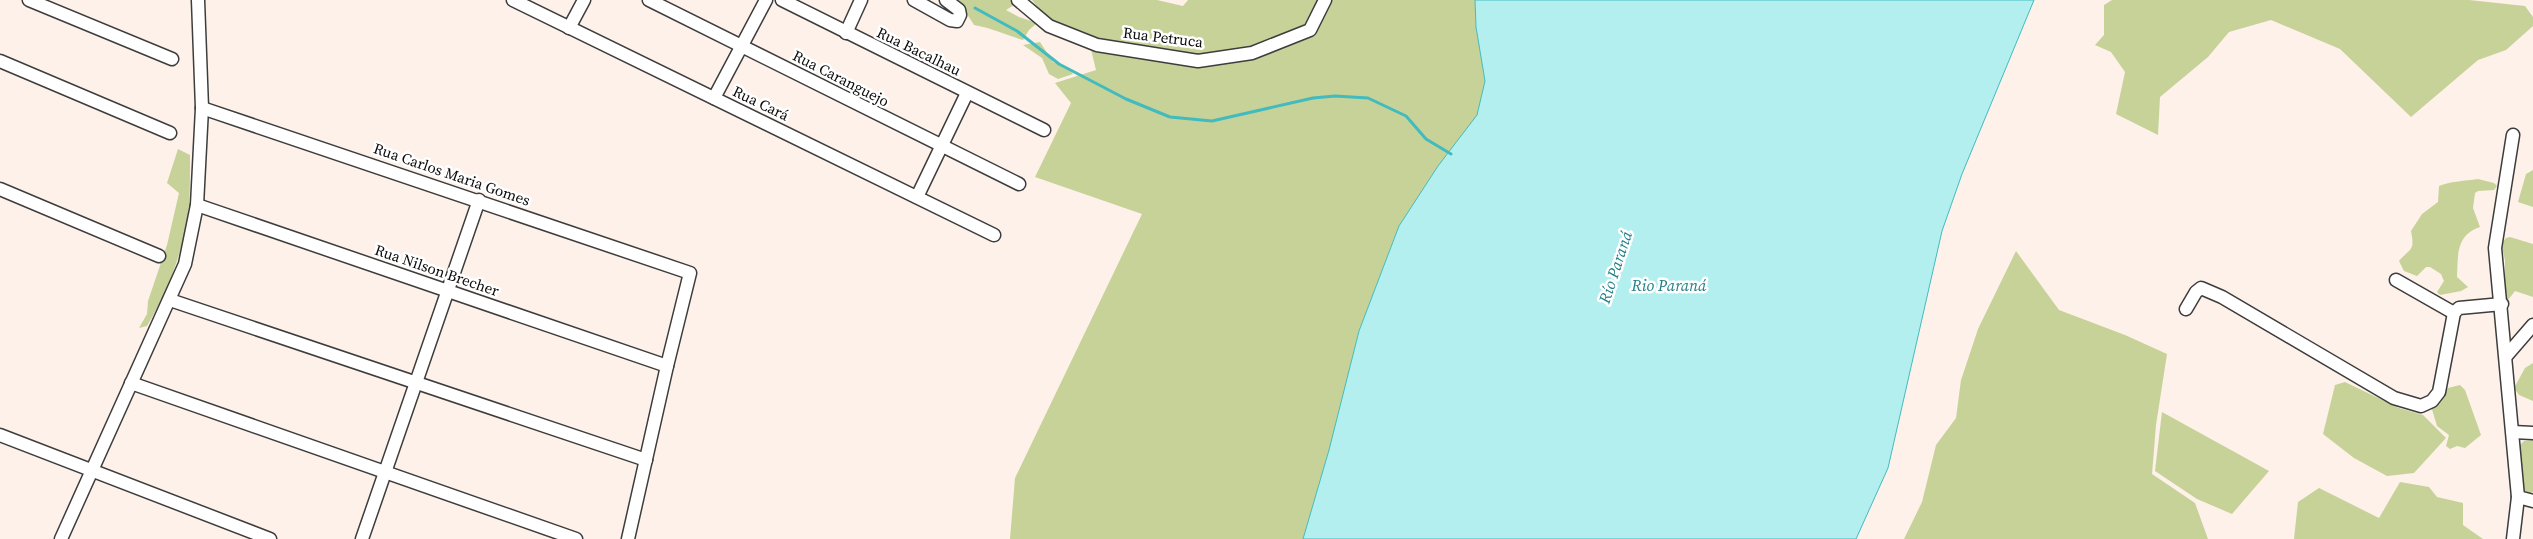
<svg xmlns="http://www.w3.org/2000/svg" width="2533" height="539" viewBox="0 0 2533 539" font-family="'Source Serif 4',serif">
	<rect width="100%" height="100%" fill="#fdf1e9"/>
	<g fill="#c7d298">
		<path d="M958,0H1010L1014,5L1006,10L1019,17L1037,23L1029,30L1023,40C1006,35 992,28 974,25Z"/>
		<path d="M1032,0H1157L1183,6L1188,0H1475L1476,27L1485,81L1477,116L1438,166L1399,226L1359,331L1329,450L1303,539H1010L1015,478L1142,214L1035,177L1071,103L1055,83L1096,70L1087,33L1046,18Z"/>
		<path d="M2112,0H2469L2525,6L2533,17V26L2506,50L2478,60L2411,117L2340,49L2271,20L2229,32L2208,57L2160,97L2158,135L2116,114L2125,72L2111,52L2095,45L2104,35V5Z"/>
		<path d="M1040,42L1053,62L1069,69L1073,74L1058,79L1049,74L1042,58L1023,45Z"/>
		<path d="M178,149L190,155C190,172 190,189 189,206C185,247 168,291 147,326L139,328L147,314L148,301L167,245L179,193L167,183Z"/>
		<path d="M2533,170V207L2518,202L2526,174Z"/>
		<path d="M2478,179L2494,183L2497,186L2494,190L2478,191L2475,193L2473,208L2480,227C2456,235 2458,255 2457,277L2468,287L2461,291L2440,295L2437,292L2444,281L2441,274L2430,267H2426L2417,276L2404,271L2399,261C2411,247 2415,252 2411,231L2422,214L2438,202L2439,186C2453,181 2464,181 2478,179Z"/>
		<path d="M2510,237L2533,244V297L2515,291L2508,300L2505,296V260L2501,244L2506,238Z"/>
		<path d="M2016,251L2059,310L2125,335L2167,354L2156,425L2152,474L2195,503L2208,539H1904L1922,502L1936,445L1956,418L1961,380L1978,329Z"/>
		<path d="M2533,363V401L2519,395L2514,388L2525,368Z"/>
		<path d="M2345,382L2399,408L2423,415L2446,438L2414,473L2387,476L2354,458L2323,434L2335,385Z"/>
		<path d="M2460,385L2465,390L2481,435L2465,448L2457,446L2450,449L2446,446L2449,435L2437,426L2431,406L2448,388Z"/>
		<path d="M2162,412L2269,471L2232,514L2197,499L2155,471Z"/>
		<path d="M2533,440V492L2529,494L2523,489L2518,447L2524,441Z"/>
		<path d="M2400,482L2429,487L2437,497L2463,503V525L2483,539H2294L2298,502L2319,488L2379,518Z"/>
	</g>
	<path fill="#b3efef" stroke="#42bbbe" d="M1475,0H2034L1962,174L1942,231L1888,468L1856,539H1303L1329,450L1359,331L1399,226L1438,166L1477,115L1485,81L1476,27Z"/>
	<g fill="none" stroke-linecap="round" stroke-linejoin="round">
		<path stroke="#42bbbe" stroke-width="3" d="M975,8L1017,31L1059,64L1126,99L1170,117L1212,121L1313,98L1335,96L1368,98L1406,116L1426,139L1451,154"/>
		<defs>
			<g id="minor">
				<path d="M29,0L172,59"/>
				<path d="M513,0L994,235"/>
				<path d="M649,0L1019,184"/>
				<path d="M782,0L1044,130"/>
				<path d="M914,0L950,20L957,21L960,15L959,10L946,0"/>
				<path d="M1018,0L1049,26L1097,45L1198,61L1252,53L1310,30L1325,0"/>
				<path d="M569,28L584,0"/>
				<path d="M846,33L861,0"/>
				<path d="M0,61L170,133"/>
				<path d="M714,98L766,0"/>
				<path d="M202,108L690,273L667,366L628,539"/>
				<path d="M0,189L159,256"/>
				<path d="M917,197L967,93"/>
				<path d="M197,205L667,366"/>
				<path d="M2396,280L2454,313"/>
				<path d="M170,300L646,460"/>
				<path d="M2186,309L2196,292L2201,288L2222,297L2394,398L2421,406L2432,401L2439,392L2454,313L2459,308L2502,304"/>
				<path d="M2507,355L2533,325"/>
				<path d="M131,383L576,539"/>
				<path d="M2513,432L2533,433"/>
				<path d="M0,435L270,539"/>
				<path d="M2518,497L2533,501"/>
				<path d="M61,539L185,264L197,205L202,108L198,0"/>
				<path d="M362,539L479,200"/>
				<path d="M2513,539L2518,497L2495,248L2513,135"/>
			</g>
		</defs>
		<use href="#minor" stroke="#3d3d3d" stroke-width="15"/>
		<use href="#minor" stroke="#fff" stroke-width="12"/>
	</g>
	<g text-anchor="middle" dominant-baseline="central" stroke-width="5" stroke-linejoin="round" paint-order="stroke">
		<g font-size="15" fill="#0a0a0a" stroke="#fff">
			<text transform="translate(1163 37) rotate(7)">Rua Petruca</text>
			<text transform="translate(919 51) rotate(26)">Rua Bacalhau</text>
			<text transform="translate(841 78) rotate(27)">Rua Caranguejo</text>
			<text transform="translate(761 103) rotate(26)">Rua Cará</text>
			<text transform="translate(452 174) rotate(19)">Rua Carlos Maria Gomes</text>
			<text transform="translate(437 270) rotate(19)">Rua Nilson Brecher</text>
		</g>
		<g font-size="16" font-style="italic" fill="#218087" stroke="#fff">
			<text transform="translate(1615 267) rotate(-72)">Río Paraná</text>
			<text x="1669" y="285">Rio Paraná</text>
		</g>
	</g>
</svg>
